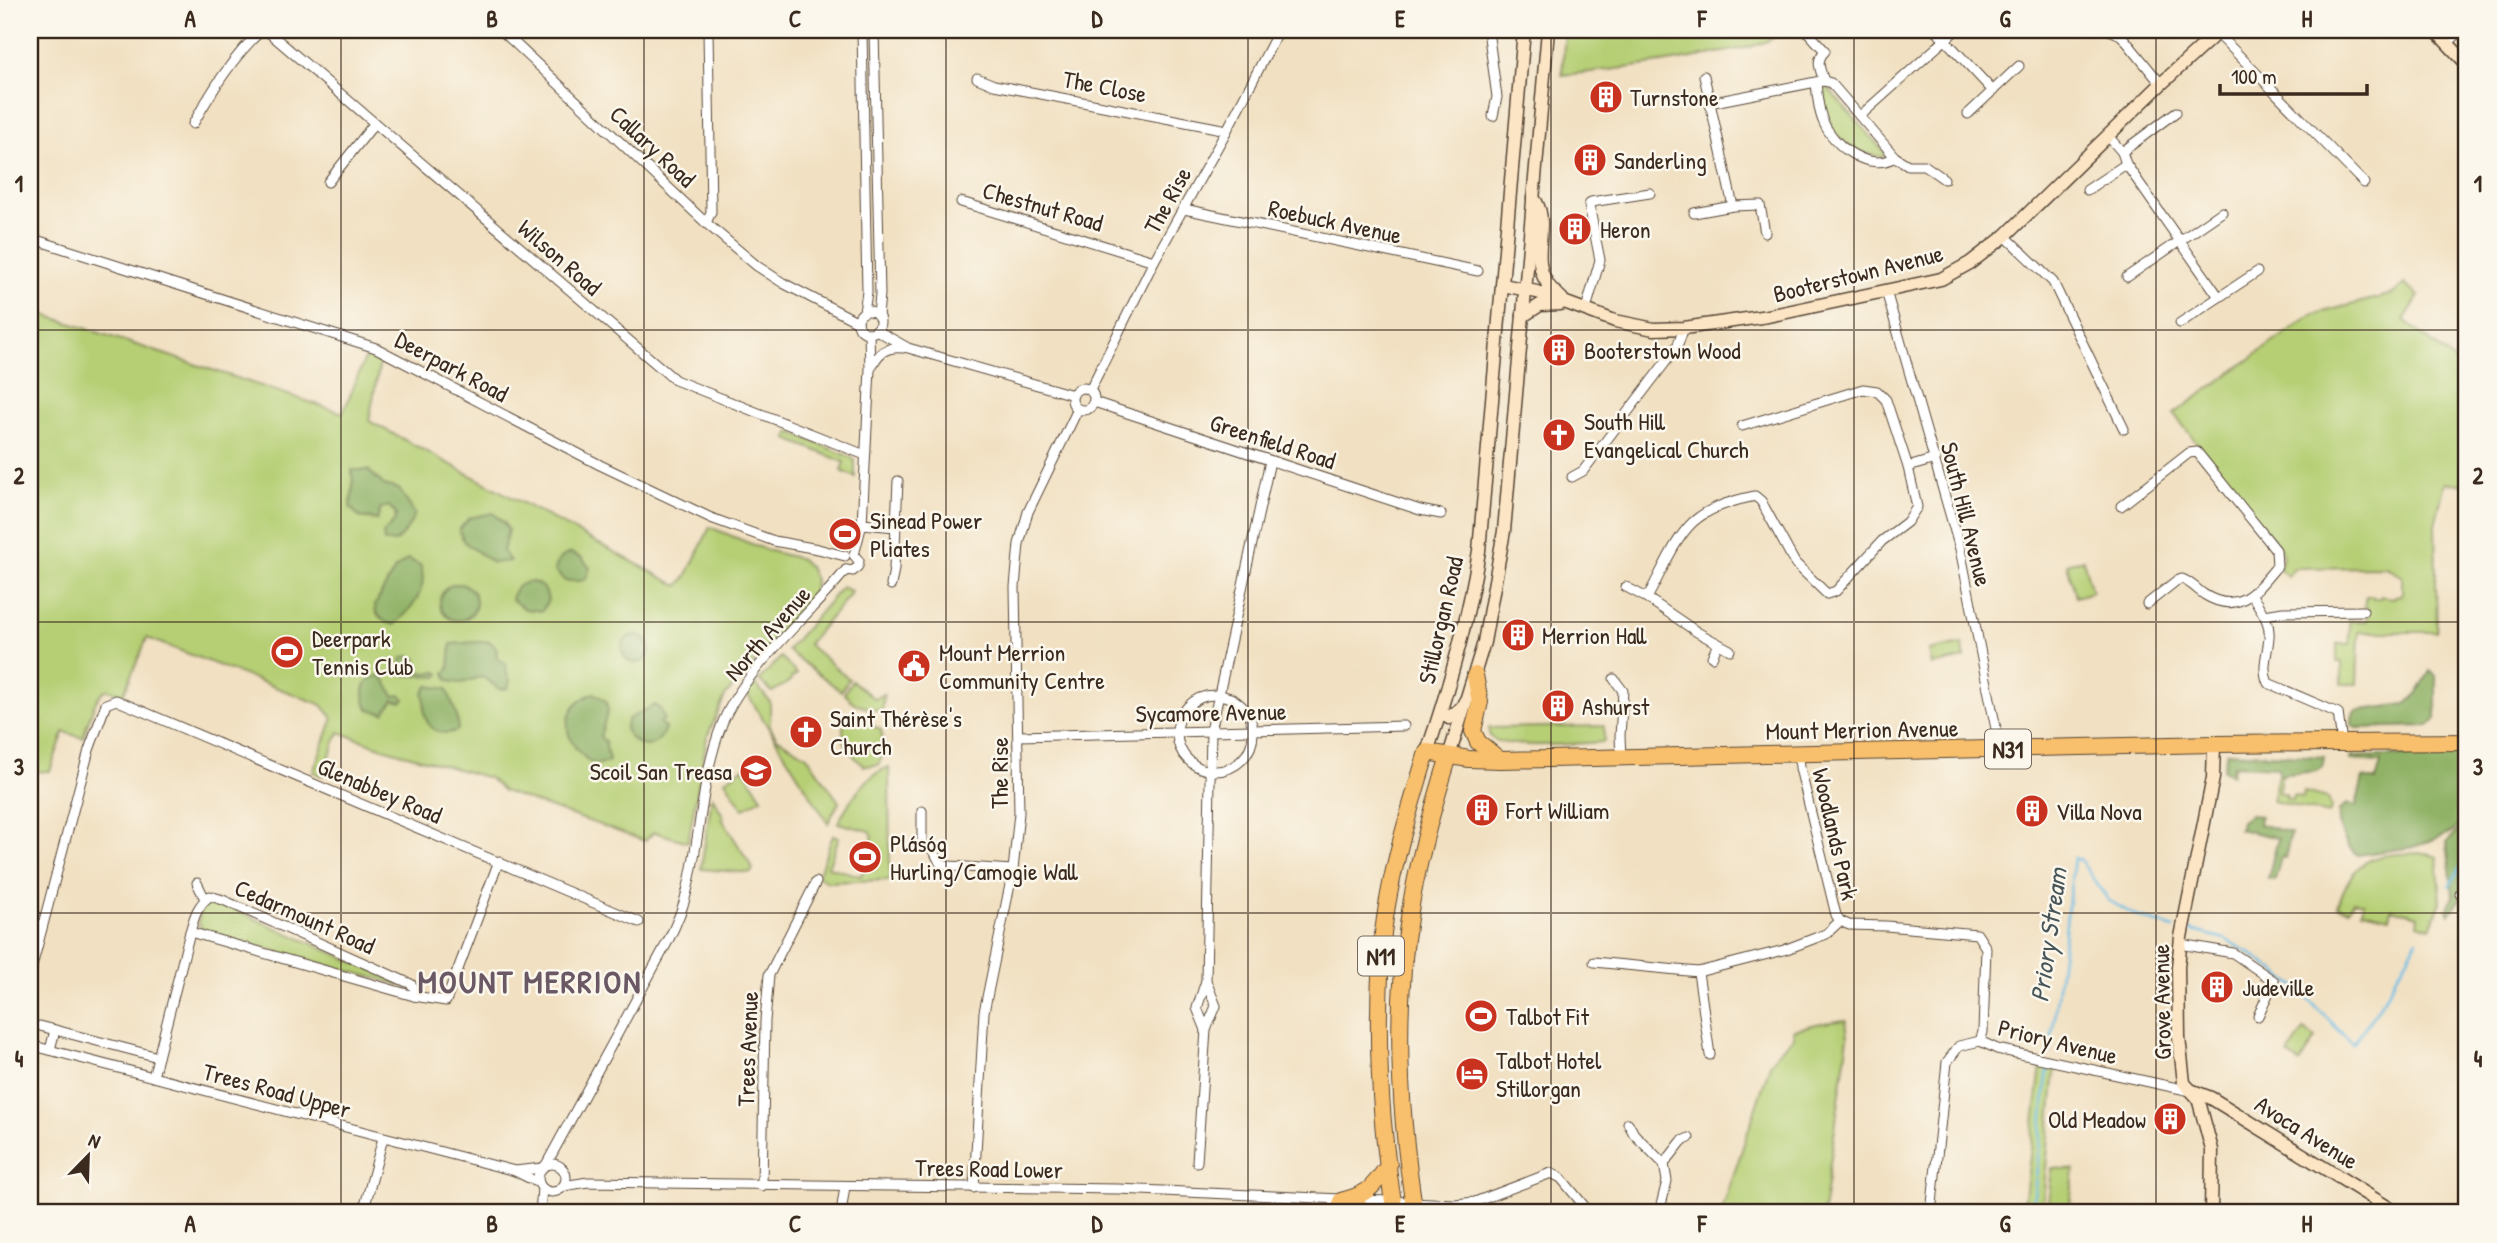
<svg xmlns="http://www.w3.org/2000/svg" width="2497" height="1243" viewBox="0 0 2497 1243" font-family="'Patrick Hand',sans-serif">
	<rect width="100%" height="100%" fill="#fbf7ec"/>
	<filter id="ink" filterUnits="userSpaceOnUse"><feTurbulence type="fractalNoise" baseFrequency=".0143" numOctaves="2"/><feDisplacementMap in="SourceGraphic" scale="14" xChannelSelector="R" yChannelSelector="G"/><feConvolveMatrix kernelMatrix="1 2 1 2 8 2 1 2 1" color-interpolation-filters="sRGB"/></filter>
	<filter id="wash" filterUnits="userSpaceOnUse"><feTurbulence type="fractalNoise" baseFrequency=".00686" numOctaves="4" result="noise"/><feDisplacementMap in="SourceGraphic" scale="28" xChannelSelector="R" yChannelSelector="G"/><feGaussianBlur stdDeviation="1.57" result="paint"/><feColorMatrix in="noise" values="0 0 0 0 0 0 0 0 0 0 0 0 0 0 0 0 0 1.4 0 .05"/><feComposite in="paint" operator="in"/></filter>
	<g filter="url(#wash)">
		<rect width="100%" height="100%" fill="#f1e0c1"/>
		<g fill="#b6cf75" stroke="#787c4a" stroke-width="2">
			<path d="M1565,30H1785C1765,47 1738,49 1713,54C1663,64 1613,70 1562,75Z"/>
			<path d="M1827,87L1886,154L1883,157C1842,151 1825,131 1822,90Z"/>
			<path d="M2404,284L2419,296L2404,320L2466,370L2459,420L2464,484L2445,483L2435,524L2437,632H2359L2357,684H2342V662H2337V644H2350L2349,621H2367V607L2364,606L2366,596H2372L2373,599L2380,598L2381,596L2394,598L2395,596L2402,595V575L2386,567L2294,568L2288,576L2279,569L2283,557L2280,548L2174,414L2311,315L2393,294Z"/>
			<path d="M30,310L343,413L366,356L380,362L369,421L678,586L686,577L710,527L766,550L801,559L809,567L815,580L814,592L725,696L707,737L688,842L654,832L645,841L503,791L489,778L386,749L339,732L322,776L313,772L333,718L322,705L147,638L123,695C118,693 112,689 106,690C95,693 87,727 83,738L64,732L50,771L30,772Z"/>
			<path d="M790,432L853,458L855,462V477L841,471L844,462L787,439Z"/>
			<path d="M2083,559L2092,592L2076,597L2067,564Z"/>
			<path d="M842,587L851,591L849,596L808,644L849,679L841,691L787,650Z"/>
			<path d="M1962,644L1965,658L1932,665L1929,651Z"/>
			<path d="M781,657L797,674L791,678L792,680L772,692L759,680Z"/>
			<path d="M852,681L875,699L884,694L882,712L855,704L844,693Z"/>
			<path d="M755,683L770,702V727L777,738L807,756L839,802L828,823L746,692Z"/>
			<path d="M852,718L860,719L881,730L885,751L878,765L864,766C850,754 838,739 845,720Z"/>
			<path d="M1604,726V742C1583,743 1506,750 1492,738C1488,735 1489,732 1489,728Z"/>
			<path d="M889,767L890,880L827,882L818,876L833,835L839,837L828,867L861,876L873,836L870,831L838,823C849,801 865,775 889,767Z"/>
			<path d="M743,768L762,798L743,809L725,780Z"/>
			<path d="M2278,775H2282L2278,792L2287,795L2286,799L2292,800L2293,795L2303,798L2304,792L2328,798L2331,807L2329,814L2272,801Z"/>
			<path d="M712,796L724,817L722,819L753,869L751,873L701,869Z"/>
			<path d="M2426,853L2437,857L2441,902L2430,928L2418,924L2419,916L2392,909L2390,917L2362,911L2364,903L2354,901L2349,909L2338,906C2354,854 2376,854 2426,853Z"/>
			<path d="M215,901L404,984L401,985L205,932L199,924C198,912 204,904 215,901Z"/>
			<path d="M1846,1020L1848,1037L1823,1213H1721L1770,1065L1778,1052L1794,1037L1793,1030L1816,1024Z"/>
			<path d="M2304,1030L2316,1038L2300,1063L2288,1055Z"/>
			<path d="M2041,1066L2055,1069L2042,1213H2023Z"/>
			<path d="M2052,1168L2074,1170L2069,1213H2047Z"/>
		</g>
		<g fill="#90b266" stroke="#666e42" stroke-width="2">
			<path d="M352,470H368L384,485L399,489L415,514L406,531L395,542L384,541L383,533L394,522L396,514L389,506L381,508L377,520L359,517L350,507L353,488Z"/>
			<path d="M493,513L504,523L508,530L503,551L510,561L493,563L464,542L459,530L469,518Z"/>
			<path d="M571,553L582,558L590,568L586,579L580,581H565L555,571C557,561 561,556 571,553Z"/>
			<path d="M408,559L420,565C430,588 411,611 394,625L385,622L376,613L375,605L395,569Z"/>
			<path d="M533,582C543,586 546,590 548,600L542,611L525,609L511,599C515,587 520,582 533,582Z"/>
			<circle cx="458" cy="602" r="18"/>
			<circle cx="636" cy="649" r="14"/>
			<path d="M489,641L496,647L497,658L506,663L507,675L510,680L508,688L499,689C494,686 489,680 484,678C474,674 466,689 448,680L445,673L449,669L451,644Z"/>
			<path d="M409,656L416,658L419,671L425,673L437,672L440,674L437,677L404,675L400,667L402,658Z"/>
			<path d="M2430,671L2436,676V719L2429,726L2356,728L2352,725V718L2355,711L2405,704L2417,694Z"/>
			<path d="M378,676L385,680L394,696L401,695L405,699L402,702L394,700L384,713L368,709C362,696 361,679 378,676Z"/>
			<path d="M428,686L447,689C452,703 459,716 458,730C445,736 430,733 425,716C423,708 426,701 423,693Z"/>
			<path d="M594,693L606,701L608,710L600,737L605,741L609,761C606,762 602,764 598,764C592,764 587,760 583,756C559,733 564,705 594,693Z"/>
			<path d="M655,705L661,710L664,719L660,723L665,728C656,753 636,750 625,729L628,719Z"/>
			<path d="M2467,751V814L2453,832L2414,847L2357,855C2344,843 2337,829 2339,811L2347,804L2356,806L2363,778L2376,781L2381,762L2351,760V757L2426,755Z"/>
			<path d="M2227,752L2324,757L2322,768L2317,771L2278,775V767L2233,765L2232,774L2223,770Z"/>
			<path d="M2250,815L2260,816L2259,824L2291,833L2285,858L2281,857L2275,880L2268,879L2278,838L2239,829L2241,821Z"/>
			<path d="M2467,822V881L2464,894L2449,914L2447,911L2453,896L2447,842Z"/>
		</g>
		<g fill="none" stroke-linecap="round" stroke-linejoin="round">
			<g stroke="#68bbe4" stroke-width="2.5">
				<path d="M2449,886L2462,866"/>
				<path d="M2190,930L2225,939L2253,955L2295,986L2353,1044L2377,1010L2418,940"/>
				<path d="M2050,1053L2074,858L2080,860L2108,900L2136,916L2174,928"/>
				<path d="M2032,1213L2048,1068"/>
			</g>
		</g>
	</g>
	<g filter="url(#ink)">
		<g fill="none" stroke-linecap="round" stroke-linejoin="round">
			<defs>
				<g id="street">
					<path d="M266,30L675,380L865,455"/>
					<path d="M501,30L706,223L757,266L783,283L858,322"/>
					<path d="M862,30L867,292L864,312"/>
					<path d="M874,30L880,294L878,316"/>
					<path d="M1488,30L1497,97L1493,116"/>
					<path d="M1806,30L1825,51C1815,61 1820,69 1824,81L1816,82C1817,95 1818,109 1823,121C1833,146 1869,173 1895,157L1908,165H1924L1944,179"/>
					<path d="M1936,30L1993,91"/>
					<path d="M2109,30L2121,35L2161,84"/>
					<path d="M2217,33L2364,183"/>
					<path d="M2448,43L2461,30"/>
					<path d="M1704,76L1733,206"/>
					<path d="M977,78L994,85L1227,130"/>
					<path d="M1824,81L1831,83L1895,157"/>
					<path d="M1709,103L1816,82"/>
					<path d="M1968,114L2019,66"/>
					<path d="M1860,116L1956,30"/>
					<path d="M193,124C212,91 233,56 262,30"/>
					<path d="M2108,136L2122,152L2126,164L2219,297"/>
					<path d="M2122,152L2176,112"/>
					<path d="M328,182L374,124"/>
					<path d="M2087,190L2126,164"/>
					<path d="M961,202L1154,261"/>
					<path d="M1184,209L1478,271"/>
					<path d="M1694,213L1733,206L1760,205L1765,233"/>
					<path d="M706,223L711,212L708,30"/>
					<path d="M2005,236L2053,282L2124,429"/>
					<path d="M30,238L376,348L600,465L711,518L774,541L818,549L845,556"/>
					<path d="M2127,277L2222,212"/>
					<path d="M1886,291L1960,549L2000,749"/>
					<path d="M1586,309L1600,260L1589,205L1591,202L1650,193"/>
					<circle cx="869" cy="322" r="11"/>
					<path d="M2180,323L2257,272"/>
					<path d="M876,330L908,348L1073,395"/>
					<path d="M871,368C878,353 886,346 903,348"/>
					<circle cx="1083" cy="399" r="11"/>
					<path d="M1090,390L1154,261L1227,130L1279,30"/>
					<path d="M1094,402L1420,510L1441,514"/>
					<path d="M1908,467L1935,459"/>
					<path d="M1572,477L1583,471L1677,347L1684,328"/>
					<path d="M2121,506L2189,453L2197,452L2276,550L2277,566C2257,590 2239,616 2205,595C2197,590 2191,582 2182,579L2176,581L2147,604"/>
					<path d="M862,524L896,527"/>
					<path d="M854,555L862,524L870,369L869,333"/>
					<path d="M846,570L853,571L858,566L859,561L854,555"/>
					<path d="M891,585L894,569L898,481"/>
					<path d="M1626,587L1647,598"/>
					<path d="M2252,595C2259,608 2271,621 2269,637C2268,653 2261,667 2268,683L2338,713L2342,743"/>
					<path d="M2264,615L2283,612L2363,611"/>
					<path d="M1730,650L1697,632L1647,598C1661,574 1673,541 1693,522C1708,508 1735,500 1755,496L1761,501L1795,563L1827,594L1836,591L1882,541L1907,522L1917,507L1908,467L1886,400L1877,391L1863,389L1742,426"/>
					<path d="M1712,657L1718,644"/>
					<path d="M1614,679L1623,691L1620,736L1621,758"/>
					<circle cx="1215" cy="733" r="38"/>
					<path d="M1019,736L1404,726"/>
					<path d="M1799,753L1800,768L1836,915L1840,921L1849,925L1886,926L1977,934L1986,948L1983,1032L1980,1041"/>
					<path d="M922,811V843L934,851L940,863L950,866L1013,870"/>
					<path d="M197,883L205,899"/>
					<path d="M2460,894L2467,889L2464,882"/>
					<path d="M190,932C194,918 197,905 210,896L223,900L411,984L415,989L414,996"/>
					<path d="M2180,944L2233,953L2274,981L2258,1016"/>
					<path d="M1594,962L1698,972L1784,950L1826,934L1840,921"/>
					<path d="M1698,972L1710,1055"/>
					<path d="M30,974L89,750L106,704L116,700L639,922"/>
					<path d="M40,1026L158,1057"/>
					<path d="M1206,1030L1197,1008L1206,981L1211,731L1270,461"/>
					<path d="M30,1045L515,1171L539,1183"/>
					<path d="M50,1050L55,1030"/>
					<path d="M153,1077L190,932L414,996L446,1001L499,861"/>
					<path d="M1628,1123L1634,1134L1664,1164L1682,1141L1689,1138"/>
					<path d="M1197,1162L1206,1030L1216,1006L1206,981"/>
					<circle cx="552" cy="1178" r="14"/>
					<path d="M546,1165L668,941C676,925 683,909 687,891C701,836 701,777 722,724C744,669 808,617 846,570"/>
					<path d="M515,1171L542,1168"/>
					<path d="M563,1186L588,1182L1118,1189L1455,1204L1475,1202L1551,1173L1561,1178L1590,1213"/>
					<path d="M762,1186L765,1021L769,975L816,882"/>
					<path d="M974,1188L984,1012L1013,870L1019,813L1015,587L1019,544L1028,512L1078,409"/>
					<path d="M363,1213L383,1138"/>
					<path d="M540,1213L542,1188"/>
					<path d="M841,1213L845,1186"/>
					<path d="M1659,1213L1667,1181L1664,1164"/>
					<path d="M1931,1213L1947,1062L1959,1046L1980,1041L1997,1049L2191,1091"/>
				</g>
				<g id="secondary">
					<path d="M2435,30L2467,64"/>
					<path d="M30,36L33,30"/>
					<path d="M1533,198C1552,220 1529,256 1547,283C1550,289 1557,294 1562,299"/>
					<path d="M1503,285L1537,292L1615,321L1654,329L1684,328L1768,316L1941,279L1970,263L2005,236L2161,84L2220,30"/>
					<path d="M1523,316L1540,305L1560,304"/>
					<path d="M1441,711L1449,718L1462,707L1465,701"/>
					<path d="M1427,752C1450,685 1468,621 1479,551L1524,30"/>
					<path d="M1449,756L1484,642L1504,531L1548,30"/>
					<path d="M2193,1091L2211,1098L2397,1213"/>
					<path d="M2211,1213L2212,1150L2198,1098L2184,1083L2179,1037L2178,967L2181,937L2213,778L2214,744"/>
				</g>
				<g id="highway">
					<path d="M1475,675L1480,702L1473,731L1478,742L1500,760"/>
					<path d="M1341,1201C1370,1193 1371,1189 1389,1165"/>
					<path d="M1342,1201L1372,1213"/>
					<path d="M1395,1213C1380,1129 1376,1039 1381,954C1386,885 1407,817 1427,752L1469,759L1500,760L2214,744L2467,742"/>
					<path d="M1415,1213C1399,1114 1394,1010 1410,911C1418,859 1433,807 1449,756"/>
				</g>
			</defs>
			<use href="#street" stroke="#564536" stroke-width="11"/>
			<use href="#secondary" stroke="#564536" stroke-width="15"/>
			<use href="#highway" stroke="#564536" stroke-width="18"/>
			<use href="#street" stroke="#fff" stroke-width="9"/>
			<use href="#secondary" stroke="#fce5c4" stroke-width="12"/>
			<use href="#highway" stroke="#f8bf6c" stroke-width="16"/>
		</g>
	</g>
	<path fill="none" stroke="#3b2a1e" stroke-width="2" stroke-opacity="0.55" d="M341,30V1213M644,30V1213M946,30V1213M1248,30V1213M1551,30V1213M1854,30V1213M2156,30V1213M30,330H2467M30,622H2467M30,913H2467"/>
	<defs>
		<symbol id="building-disc" viewBox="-11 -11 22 22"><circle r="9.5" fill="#c8321e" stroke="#fbf7ec"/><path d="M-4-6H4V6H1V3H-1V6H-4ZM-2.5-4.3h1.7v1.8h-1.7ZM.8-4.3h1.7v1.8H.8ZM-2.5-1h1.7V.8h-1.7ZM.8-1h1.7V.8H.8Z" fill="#fff"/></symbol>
		<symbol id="church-disc" viewBox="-11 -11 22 22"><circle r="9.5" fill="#c8321e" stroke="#fbf7ec"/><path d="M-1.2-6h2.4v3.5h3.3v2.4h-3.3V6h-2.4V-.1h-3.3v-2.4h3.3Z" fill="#fff"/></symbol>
		<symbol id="stadium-disc" viewBox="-11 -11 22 22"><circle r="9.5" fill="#c8321e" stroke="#fbf7ec"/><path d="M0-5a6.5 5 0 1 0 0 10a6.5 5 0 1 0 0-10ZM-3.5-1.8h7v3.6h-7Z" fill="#fff"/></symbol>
		<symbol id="civic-disc" viewBox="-11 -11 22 22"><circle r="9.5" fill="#c8321e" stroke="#fbf7ec"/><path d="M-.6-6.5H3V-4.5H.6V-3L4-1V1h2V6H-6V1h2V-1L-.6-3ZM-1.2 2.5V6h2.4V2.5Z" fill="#fff"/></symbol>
		<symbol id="school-disc" viewBox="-11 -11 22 22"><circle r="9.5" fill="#c8321e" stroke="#fbf7ec"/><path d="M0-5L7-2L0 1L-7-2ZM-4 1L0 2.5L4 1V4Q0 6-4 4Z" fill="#fff"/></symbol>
		<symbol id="hotel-disc" viewBox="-11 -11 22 22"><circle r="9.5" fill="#c8321e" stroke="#fbf7ec"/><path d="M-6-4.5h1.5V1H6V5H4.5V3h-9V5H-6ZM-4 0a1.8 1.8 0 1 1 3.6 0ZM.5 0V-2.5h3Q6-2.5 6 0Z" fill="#fff"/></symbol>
	</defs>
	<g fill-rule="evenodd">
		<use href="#building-disc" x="1587" y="78" width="38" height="38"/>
		<use href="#building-disc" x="1571" y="141" width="38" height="38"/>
		<use href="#building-disc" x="1556" y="210" width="38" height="38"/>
		<use href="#building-disc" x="1540" y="331" width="38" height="38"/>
		<use href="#church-disc" x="1540" y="416" width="38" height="38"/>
		<use href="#stadium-disc" x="826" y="515" width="38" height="38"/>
		<use href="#building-disc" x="1499" y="616" width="38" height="38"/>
		<use href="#stadium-disc" x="268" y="633" width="38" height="38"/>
		<use href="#civic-disc" x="895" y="647" width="38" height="38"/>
		<use href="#building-disc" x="1539" y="687" width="38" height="38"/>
		<use href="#church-disc" x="787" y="713" width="38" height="38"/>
		<use href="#school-disc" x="737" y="752" width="38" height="38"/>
		<use href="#building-disc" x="1463" y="791" width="38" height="38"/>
		<use href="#building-disc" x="2013" y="792" width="38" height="38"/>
		<use href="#stadium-disc" x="846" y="838" width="38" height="38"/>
		<use href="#building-disc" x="2198" y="968" width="38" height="38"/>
		<use href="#stadium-disc" x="1462" y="997" width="38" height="38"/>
		<use href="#hotel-disc" x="1453" y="1055" width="38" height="38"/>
		<use href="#building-disc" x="2151" y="1100" width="38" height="38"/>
	</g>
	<g text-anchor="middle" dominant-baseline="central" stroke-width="5" stroke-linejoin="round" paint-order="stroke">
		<g fill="#fbf7ec" stroke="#75685c" stroke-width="2">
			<rect x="1985" y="729.5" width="46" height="39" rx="5"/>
			<rect x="1358" y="936.5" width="46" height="39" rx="5"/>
		</g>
		<g font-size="23" font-weight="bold" fill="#3b2a1e">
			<text x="2008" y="749">N31</text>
			<text x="1381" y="956">N11</text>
		</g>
		<g font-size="24" fill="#3b2a1e" stroke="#fbf7ec">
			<text transform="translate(1105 86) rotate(11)">The Close</text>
			<text transform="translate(653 146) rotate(43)">Callary Road</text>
			<text transform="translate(1167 200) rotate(-61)">The Rise</text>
			<text transform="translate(1043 206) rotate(16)">Chestnut Road</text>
			<text transform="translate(1335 221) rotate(12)">Roebuck Avenue</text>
			<text transform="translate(560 257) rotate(41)">Wilson Road</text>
			<text transform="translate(1858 273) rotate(-14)">Booterstown Avenue</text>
			<text transform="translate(452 366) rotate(28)">Deerpark Road</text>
			<text transform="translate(1273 441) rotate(18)">Greenfield Road</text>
			<text transform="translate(1967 514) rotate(76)">South Hill Avenue</text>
			<text transform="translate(1440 620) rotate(-77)">Stillorgan Road</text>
			<text transform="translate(767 633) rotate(-49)">North Avenue</text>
			<text transform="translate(1211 712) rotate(-1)">Sycamore Avenue</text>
			<text transform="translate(1862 729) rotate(-1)">Mount Merrion Avenue</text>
			<text transform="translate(999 773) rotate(-90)">The Rise</text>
			<text transform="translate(380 790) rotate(23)">Glenabbey Road</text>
			<text transform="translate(1836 834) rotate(77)">Woodlands Park</text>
			<text transform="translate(305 916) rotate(24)">Cedarmount Road</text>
			<text transform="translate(2161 1002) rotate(-91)">Grove Avenue</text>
			<text transform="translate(2058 1041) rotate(14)">Priory Avenue</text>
			<text transform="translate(747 1049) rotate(-88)">Trees Avenue</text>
			<text transform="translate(277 1090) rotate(15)">Trees Road Upper</text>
			<text transform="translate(2307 1132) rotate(32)">Avoca Avenue</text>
			<text transform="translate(989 1168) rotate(1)">Trees Road Lower</text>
		</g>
		<g font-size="24" fill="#3b2a1e" stroke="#fbf7ec" text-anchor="start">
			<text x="1630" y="97">Turnstone</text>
			<text x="1614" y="160">Sanderling</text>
			<text x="1600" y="229">Heron</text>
			<text x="1584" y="350">Booterstown Wood</text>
			<text x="1584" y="421">South Hill<tspan x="1584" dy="28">Evangelical Church</tspan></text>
			<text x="870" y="520">Sinead Power<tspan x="870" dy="28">Pliates</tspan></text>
			<text x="1542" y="635">Merrion Hall</text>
			<text x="312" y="638">Deerpark<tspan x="312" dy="28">Tennis Club</tspan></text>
			<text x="939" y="652">Mount Merrion<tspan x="939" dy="28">Community Centre</tspan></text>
			<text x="1582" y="706">Ashurst</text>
			<text x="830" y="718">Saint Thérèse's<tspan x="830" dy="28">Church</tspan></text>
			<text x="732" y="771" text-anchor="end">Scoil San Treasa</text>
			<text x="1506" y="810">Fort William</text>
			<text x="2056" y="811">Villa Nova</text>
			<text x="890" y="843">Plásóg<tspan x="890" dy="28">Hurling/Camogie Wall</tspan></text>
			<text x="2242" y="987">Judeville</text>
			<text x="1506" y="1016">Talbot Fit</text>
			<text x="1496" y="1060">Talbot Hotel<tspan x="1496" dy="28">Stillorgan</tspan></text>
			<text x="2146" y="1119" text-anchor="end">Old Meadow</text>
		</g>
		<g font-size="26" font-style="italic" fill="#485659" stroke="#fbf7ec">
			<text transform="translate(2048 935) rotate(-82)">Priory Stream</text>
		</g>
		<g font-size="32" font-weight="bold" letter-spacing="2" fill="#6a5965" stroke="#fbf7ec">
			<text x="530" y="981">MOUNT MERRION</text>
		</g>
	</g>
	<rect width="2497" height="1243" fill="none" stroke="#fbf7ec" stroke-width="77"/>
	<g transform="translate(88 1156) rotate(23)" stroke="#fbf7ec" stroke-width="5" paint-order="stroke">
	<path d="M0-5L12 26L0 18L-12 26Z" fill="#3b2a1e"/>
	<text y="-10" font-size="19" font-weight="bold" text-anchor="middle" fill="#3b2a1e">N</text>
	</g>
	<path d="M2220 84v10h147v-10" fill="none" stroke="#3b2a1e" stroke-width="3.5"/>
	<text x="2231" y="84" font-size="21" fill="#3b2a1e" stroke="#fbf7ec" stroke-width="5" paint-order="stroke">100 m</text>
	<rect x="38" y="38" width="2420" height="1166" fill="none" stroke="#3b2a1e" stroke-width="2.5"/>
	<g font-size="23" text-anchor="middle" font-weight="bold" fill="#3b2a1e">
		<text x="190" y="27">A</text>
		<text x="492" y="27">B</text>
		<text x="795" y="27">C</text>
		<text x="1097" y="27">D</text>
		<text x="1400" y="27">E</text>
		<text x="1702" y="27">F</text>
		<text x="2005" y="27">G</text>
		<text x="2307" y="27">H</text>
		<text x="19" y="192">1</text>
		<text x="2478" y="192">1</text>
		<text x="19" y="484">2</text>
		<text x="2478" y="484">2</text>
		<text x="19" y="775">3</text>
		<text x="2478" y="775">3</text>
		<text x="19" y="1067">4</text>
		<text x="2478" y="1067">4</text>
		<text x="190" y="1232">A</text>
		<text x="492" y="1232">B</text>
		<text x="795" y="1232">C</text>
		<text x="1097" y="1232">D</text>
		<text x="1400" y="1232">E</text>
		<text x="1702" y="1232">F</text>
		<text x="2005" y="1232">G</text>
		<text x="2307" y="1232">H</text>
	</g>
</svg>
